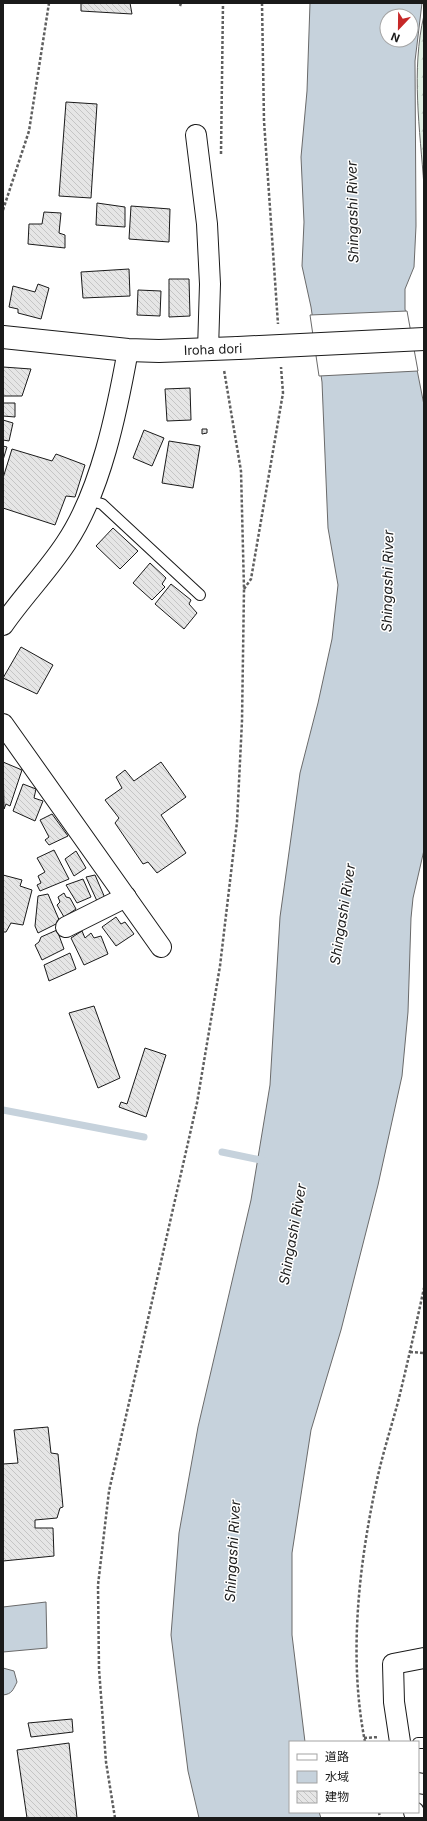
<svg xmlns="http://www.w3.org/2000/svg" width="427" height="1821" viewBox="0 0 427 1821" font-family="Inter,'Noto Sans JP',sans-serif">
	<defs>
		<pattern id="park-crowns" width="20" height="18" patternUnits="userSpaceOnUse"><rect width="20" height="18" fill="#e0efe3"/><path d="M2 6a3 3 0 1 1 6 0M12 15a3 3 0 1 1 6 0" fill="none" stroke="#c0ccc2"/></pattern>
		<pattern id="building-back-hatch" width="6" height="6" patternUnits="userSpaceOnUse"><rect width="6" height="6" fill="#e6e6e6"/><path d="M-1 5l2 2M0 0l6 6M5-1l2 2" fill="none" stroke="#c5c5c5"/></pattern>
	</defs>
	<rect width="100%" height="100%" fill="#fff"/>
	<path fill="url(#park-crowns)" stroke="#6a6a6a" d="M424,15V186C420,130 411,70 424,15Z"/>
	<g fill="#c6d2dc" stroke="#6a6a6a" fill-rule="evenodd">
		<path d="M310,3H422L415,61L416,226L414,267L405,289V309L424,405V850L413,898L411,918L408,1012L402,1076L378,1185L341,1330L311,1430L292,1553V1635L305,1742H290V1812H319L321,1818H199L188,1771L171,1635L179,1533L198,1427L251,1200L270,1085L280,917L300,773L318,703L332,639L338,585L328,528L322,382L311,307L302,266L304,222L301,157L307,91ZM387,16H411V40H387Z"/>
		<path d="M46,1602L47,1648L3,1652V1607Z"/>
		<path d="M3,1668L14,1671L17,1682C13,1690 12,1694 3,1695Z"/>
	</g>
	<path fill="#fff" stroke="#6a6a6a" d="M407,311L418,371L319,376L310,315Z"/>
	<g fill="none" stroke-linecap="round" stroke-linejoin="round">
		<g stroke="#c6d2dc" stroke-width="7">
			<path d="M3,1110L144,1137"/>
			<path d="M222,1152L265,1161"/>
		</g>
	</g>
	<g fill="url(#building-back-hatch)" stroke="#1a1a1a">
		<path d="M81,3H130L132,14L81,11Z"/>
		<path d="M66,102L97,104L91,198L59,196Z"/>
		<path d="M97,203L125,207V227L96,225Z"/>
		<path d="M131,206L170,209L169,242L129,239Z"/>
		<path d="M44,212L61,213L59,233L65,235V248L28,244L29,224H42Z"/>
		<path d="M129,269L130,296L83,298L81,272Z"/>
		<path d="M169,279H189L190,316L169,317Z"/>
		<path d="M38,284L49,288L41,319L18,313V309L9,307L13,286L35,292Z"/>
		<path d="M138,290L161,291L160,316L137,315Z"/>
		<path d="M3,367L31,369L22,396H3Z"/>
		<path d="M190,388L191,420L167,421L165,389Z"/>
		<path d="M3,403H15V417L3,416Z"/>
		<path d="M3,420L13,423L9,441L3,440Z"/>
		<path d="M202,429H207V433L202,434Z"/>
		<path d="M144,430L164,438L152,466L133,458Z"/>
		<path d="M169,441L200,446L193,488L162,483Z"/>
		<path d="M3,446L7,447L3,460Z"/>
		<path d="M12,449L52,461L56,454L85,465L75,497L66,496L55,525L3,508V478Z"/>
		<path d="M113,528L138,551L120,569L96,546Z"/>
		<path d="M150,563L166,578L162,584L165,587L152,600L133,583Z"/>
		<path d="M171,584L191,600L189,604L197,613L184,629L155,604Z"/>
		<path d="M21,647L53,665L37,694L3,678Z"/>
		<path d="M3,762L22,770L10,806L6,804L4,809Z"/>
		<path d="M161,762L186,797L161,815L186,853L157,873L148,862L143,864L115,823L119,818L105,800L122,788L116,777L125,770L134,781Z"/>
		<path d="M23,784L36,789L34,798L43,801L35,821L13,811Z"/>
		<path d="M52,814L68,836L49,845L45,840L49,837L40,820Z"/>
		<path d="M54,850L69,879L40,891L37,885L41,883L38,876L45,872L37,858Z"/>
		<path d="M76,851L86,868L74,876L65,859Z"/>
		<path d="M3,875L22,880L20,886L32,890L23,925L11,923L6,932H3Z"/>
		<path d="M95,875L105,898L97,901L86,877Z"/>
		<path d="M83,879L91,897L77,903L66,885Z"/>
		<path d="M64,893L66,897L70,898L76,909L64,917L57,905L60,902L58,897Z"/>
		<path d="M48,894L60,922L38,933L35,926L38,896Z"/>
		<path d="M116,917L121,924L125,922L134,934L116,946L102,927Z"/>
		<path d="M57,930L64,949L42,960L35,945L39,942L41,937Z"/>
		<path d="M82,931L85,938L91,933L94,938L101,936L108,954L84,965L71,938Z"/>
		<path d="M70,953L76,969L49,981L44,965Z"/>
		<path d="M94,1006L120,1078L98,1088L69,1013Z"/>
		<path d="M145,1048L166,1055L146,1117L119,1107L121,1102L127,1104Z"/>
		<path d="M48,1427L51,1453L58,1454L63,1507L60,1508L57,1518L35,1520V1528H53L54,1556L3,1561V1464L18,1463L14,1430Z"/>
		<path d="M72,1719L73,1732L31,1737L28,1723Z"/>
		<path d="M69,1743L77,1818H27L17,1750Z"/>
	</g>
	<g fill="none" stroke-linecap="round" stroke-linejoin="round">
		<defs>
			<g id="service">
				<path d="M88,500L102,504L200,595"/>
				<path d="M418,1743H424"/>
			</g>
			<g id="minor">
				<path d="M196,135L207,224L210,284L208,350"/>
				<path d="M3,625C23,596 47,572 66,543C101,491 117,411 128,350"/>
				<path d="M3,724L161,947"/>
				<path d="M66,927L126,897"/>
				<path d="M400,1742L394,1702L393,1664L424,1658"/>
				<path d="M418,1783L424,1784"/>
				<path d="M414,1812L416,1818"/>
			</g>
			<path id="primary" d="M3,337L128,350L159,351L238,348"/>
		</defs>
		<use href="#service" stroke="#1a1a1a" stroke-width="12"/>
		<use href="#minor" stroke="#1a1a1a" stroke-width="22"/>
		<use href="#primary" stroke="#1a1a1a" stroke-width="24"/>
		<g stroke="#5f5f5f" stroke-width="2.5" stroke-dasharray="3 2" stroke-linecap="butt">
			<path d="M262,3L264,121L278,324"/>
			<path d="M180,6L181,3"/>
			<path d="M221,154L223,3"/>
			<path d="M3,210L29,131L49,3"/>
			<path d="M244,589L251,579L283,393L281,367"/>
			<path d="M410,1352L424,1353"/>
			<path d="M364,1738L379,1737"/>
			<path d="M365,1742C348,1656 359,1564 377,1480C383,1452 392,1425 399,1398C408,1361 416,1325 424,1288"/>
			<path d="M379,1812L380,1818"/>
			<path d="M115,1818L106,1762L99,1669L98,1585L109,1491L197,1103L220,966L237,822L242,721L244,589L241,471L224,370"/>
		</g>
		<use href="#service" stroke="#fff" stroke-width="10"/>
		<use href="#minor" stroke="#fff" stroke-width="20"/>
		<use href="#primary" stroke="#fff" stroke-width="22"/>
		<defs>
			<path id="primary-bridge" d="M238,348L424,339"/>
		</defs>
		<use href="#primary-bridge" stroke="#1a1a1a" stroke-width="24" stroke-linecap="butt"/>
		<use href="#primary-bridge" stroke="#fff" stroke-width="22"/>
	</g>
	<g text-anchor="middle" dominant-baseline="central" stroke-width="3" stroke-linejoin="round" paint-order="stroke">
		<g font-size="13" fill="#1a1a1a" stroke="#fff">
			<text transform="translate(213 349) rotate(-2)">Iroha dori</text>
		</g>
		<g font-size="14" font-style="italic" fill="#1a1a1a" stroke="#fff">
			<text transform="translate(352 212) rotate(-91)">Shingashi River</text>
			<text transform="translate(387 581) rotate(-89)">Shingashi River</text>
			<text transform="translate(342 914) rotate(-81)">Shingashi River</text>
			<text transform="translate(292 1234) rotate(-80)">Shingashi River</text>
			<text transform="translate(232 1551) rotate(-87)">Shingashi River</text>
		</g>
	</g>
	<rect width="427" height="1821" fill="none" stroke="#1a1a1a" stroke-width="8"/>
	<rect x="289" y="1741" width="130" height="72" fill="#ffffff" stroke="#a3a3a3"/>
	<rect x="297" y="1754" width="20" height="6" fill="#ffffff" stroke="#a3a3a3"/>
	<text x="325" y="1761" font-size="12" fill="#1a1a1a">道路</text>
	<rect x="297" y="1771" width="20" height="12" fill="#c6d2dc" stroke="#a3a3a3"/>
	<text x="325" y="1781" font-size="12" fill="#1a1a1a">水域</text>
	<rect x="297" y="1791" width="20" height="12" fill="url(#building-back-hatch)" stroke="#a3a3a3"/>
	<text x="325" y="1801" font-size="12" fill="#1a1a1a">建物</text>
	<g transform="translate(399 28) rotate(202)"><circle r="19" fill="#ffffff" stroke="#a3a3a3"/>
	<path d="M0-3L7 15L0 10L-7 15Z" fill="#c62828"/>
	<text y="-6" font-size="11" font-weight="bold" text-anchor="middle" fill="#1a1a1a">N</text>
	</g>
</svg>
